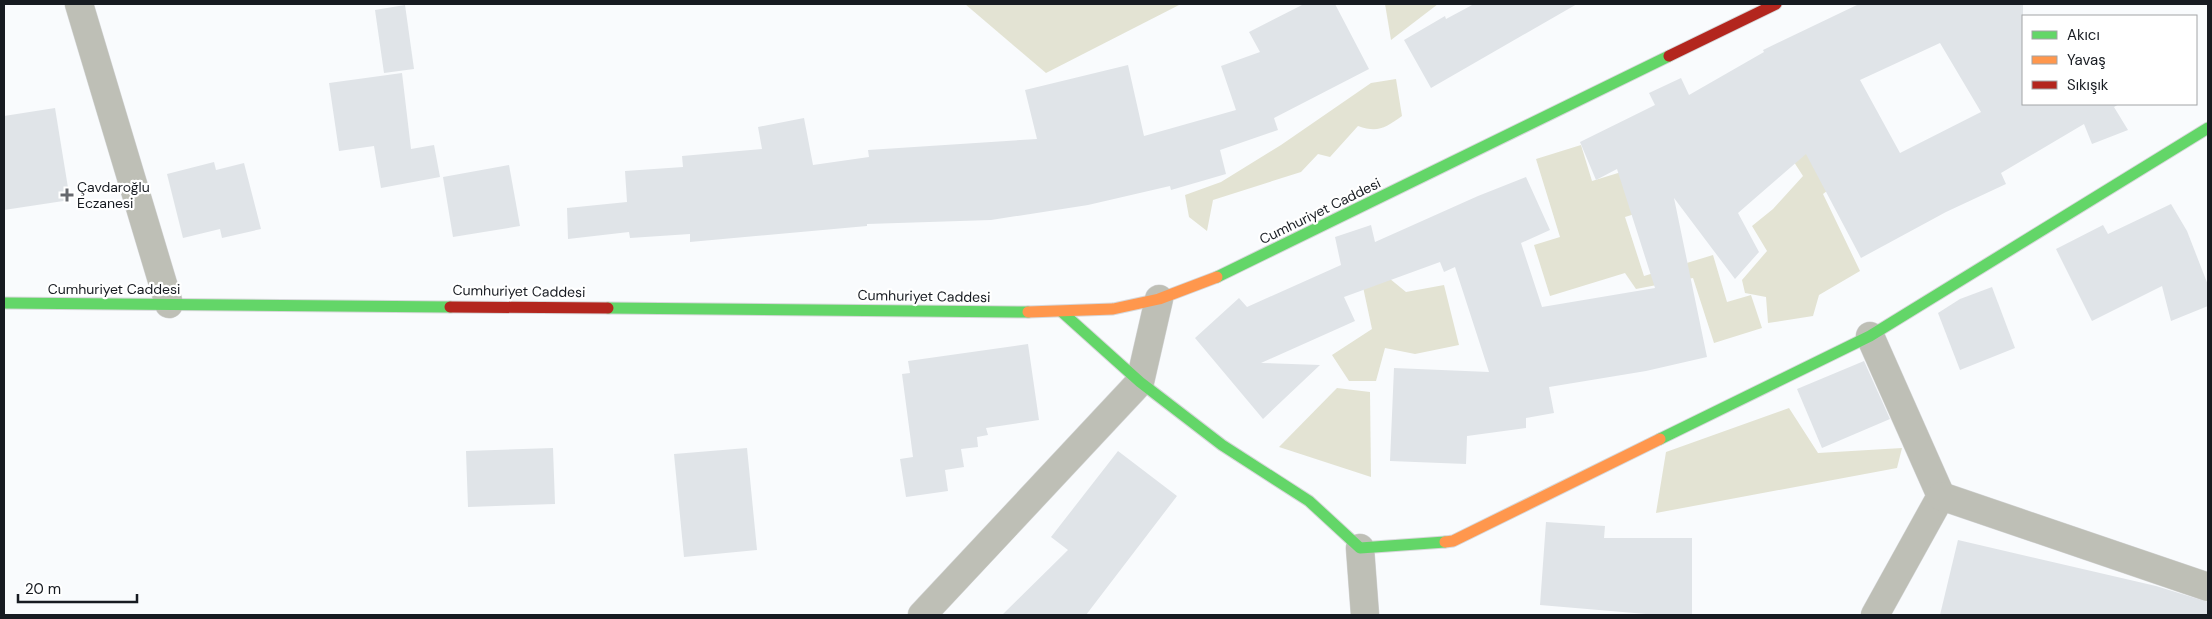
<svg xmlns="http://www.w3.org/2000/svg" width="2212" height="619" viewBox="0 0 2212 619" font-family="'DM Sans',sans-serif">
	<rect width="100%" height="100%" fill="#f9fbfd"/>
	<g fill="#e3e3d3">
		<path d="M965,4H1181L1046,73Z"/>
		<path d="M1385,4H1438L1391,40Z"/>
		<path d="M1396,79L1402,116C1385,128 1378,133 1358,126L1330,157L1318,154L1301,172L1213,200L1207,231L1189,217L1185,195L1221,182L1281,145L1371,83Z"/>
		<path d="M1781,142L1858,167L1823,194L1860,271L1819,295L1813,316L1768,323L1766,297L1745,293L1742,280L1767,251L1752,226L1773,209L1803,176Z"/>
		<path d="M1581,145L1592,181L1657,161L1670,203L1625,217L1644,276L1713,255L1727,302L1751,295L1762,328L1714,343L1693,278L1636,289L1625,273L1550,296L1534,245L1560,237L1536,159Z"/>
		<path d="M1384,274L1406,292L1444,285L1459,345L1415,354L1385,348L1376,381H1349L1332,355L1372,329L1363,287Z"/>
		<path d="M1337,388L1370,392L1371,477L1279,447Z"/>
		<path d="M1789,408L1818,453L1902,448L1897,468L1656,513L1666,452Z"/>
	</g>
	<g fill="#e0e4e8" fill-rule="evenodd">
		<path d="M1304,4H1335L1369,69L1274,118L1278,130L1220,150L1226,174L1171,190L1170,186L1088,205L991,220L867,224V226L690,242V234L630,238L629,232L568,239L567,208L627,202L625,171L683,167L682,156L762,149L758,127L804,118L813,165L869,157L868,150L1037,139L1025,90L1128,65L1144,136L1236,110L1221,66L1260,52L1249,32Z"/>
		<path d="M1474,4H1577L1431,88L1404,40L1445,16L1446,19Z"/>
		<path d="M1859,4H2023V104H2119L2114,107L2128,130L2092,144L2084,124L2001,173L2006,184L1946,212L1861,258L1806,154L1738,213L1759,252L1735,279L1674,198L1707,357L1646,371L1549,387L1554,413L1526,418V428L1467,436L1466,464L1390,461L1394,368L1489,372L1455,267L1444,272L1440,262L1344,297L1355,321L1261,363L1320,365L1263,419L1195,338L1239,298L1247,307L1341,265L1335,237L1371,225L1375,242L1478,196L1526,177L1550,230L1521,243L1542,307L1655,288L1617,169L1596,180L1580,142L1655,105L1649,93L1681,78L1689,95L1764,52L1763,50ZM1940,43L1981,112L1900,153L1860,80Z"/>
		<path d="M405,5L414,69L384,73L375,10Z"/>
		<path d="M402,73L411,149L434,145L440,177L381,188L374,146L339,151L329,83Z"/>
		<path d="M55,108L70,200L4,210V116Z"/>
		<path d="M214,162L216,170L244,163L261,229L222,238L220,229L183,238L167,174Z"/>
		<path d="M509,165L520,226L453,237L443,177Z"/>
		<path d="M2171,204L2187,231L2208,285V306L2171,321L2162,286L2092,321L2056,249L2103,225L2108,234Z"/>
		<path d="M1992,287L2015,348L1960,370L1938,313L1960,299Z"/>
		<path d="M1028,344L1039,420L986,428L988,435L977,437L978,447L961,449L964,467L945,470L948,491L906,497L900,459L913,457L902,374L910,373L908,361Z"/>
		<path d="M1864,361L1890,419L1822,448L1797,389Z"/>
		<path d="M553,448L555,504L468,507L466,451Z"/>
		<path d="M747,448L757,550L684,557L674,454Z"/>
		<path d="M1118,451L1177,496L1086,615H1002L1068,550L1051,537Z"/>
		<path d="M1546,522L1605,526L1604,538H1692V615H1646V614L1540,605Z"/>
		<path d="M1958,540L2156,586L2208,602V615H1940Z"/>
	</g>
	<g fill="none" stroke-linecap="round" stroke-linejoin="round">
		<defs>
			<g id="street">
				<path d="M79,4L169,304"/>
				<path d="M1870,336L1941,496L1875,615"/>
				<path d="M1941,496L2208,587"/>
				<path d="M1360,548L1365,615"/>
				<path d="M922,615L1140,382L1159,299"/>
			</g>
			<g id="fast">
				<path d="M1217,277L1669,56"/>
				<path d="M4,303L450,307"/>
				<path d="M608,308L1028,312"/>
				<path d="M1062,312L1140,382L1222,445L1309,501L1360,548L1445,542"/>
				<path d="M1660,439L1870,336L2208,128"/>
			</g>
			<g id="slow">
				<path d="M1028,312L1113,309L1159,299L1217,277"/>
				<path d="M1445,542L1453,541L1660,439"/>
			</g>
			<g id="jam">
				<path d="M1669,56L1776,4"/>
				<path d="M450,307L608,308"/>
			</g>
		</defs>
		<use href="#street" stroke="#d6d7d9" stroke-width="29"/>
		<use href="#fast" stroke="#d6d7d9" stroke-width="13"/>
		<use href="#slow" stroke="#d6d7d9" stroke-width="13"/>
		<use href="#jam" stroke="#d6d7d9" stroke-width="13"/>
		<use href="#street" stroke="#bebfb6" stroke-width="28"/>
		<use href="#fast" stroke="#63d668" stroke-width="11"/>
		<use href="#slow" stroke="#ff974d" stroke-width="11"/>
		<use href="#jam" stroke="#b3261e" stroke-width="11"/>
	</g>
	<path fill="#66696e" stroke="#fff" stroke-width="2" d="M64.5 187.5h5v5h5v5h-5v5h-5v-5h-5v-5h5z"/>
	<g text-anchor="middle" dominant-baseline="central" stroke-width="4.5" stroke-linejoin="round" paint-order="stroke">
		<g font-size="14" fill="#171b21" stroke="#fff" text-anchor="start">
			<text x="77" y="187">Çavdaroğlu<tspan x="77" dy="16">Eczanesi</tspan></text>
		</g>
		<g font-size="14" fill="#171b21" stroke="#fff">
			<text transform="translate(1320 211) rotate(-26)">Cumhuriyet Caddesi</text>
			<text x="114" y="289">Cumhuriyet Caddesi</text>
			<text transform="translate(519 291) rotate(1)">Cumhuriyet Caddesi</text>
			<text transform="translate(924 296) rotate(1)">Cumhuriyet Caddesi</text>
		</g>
	</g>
	<rect width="2212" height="619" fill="none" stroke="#171b21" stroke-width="10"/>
	<rect x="2022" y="15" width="175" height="90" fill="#ffffff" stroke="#a2a4a6"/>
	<rect x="2032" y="31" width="25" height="8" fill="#63d668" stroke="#a2a4a6"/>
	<text x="2067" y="40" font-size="15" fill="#171b21">Akıcı</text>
	<rect x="2032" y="56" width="25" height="8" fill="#ff974d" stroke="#a2a4a6"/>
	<text x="2067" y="65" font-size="15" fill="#171b21">Yavaş</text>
	<rect x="2032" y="81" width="25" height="8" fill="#b3261e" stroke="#a2a4a6"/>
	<text x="2067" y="90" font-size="15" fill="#171b21">Sıkışık</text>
	<path d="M18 594v8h119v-8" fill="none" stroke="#171b21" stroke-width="2.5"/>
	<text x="25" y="594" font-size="15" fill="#171b21" stroke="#ffffff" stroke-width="4" paint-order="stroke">20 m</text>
</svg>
